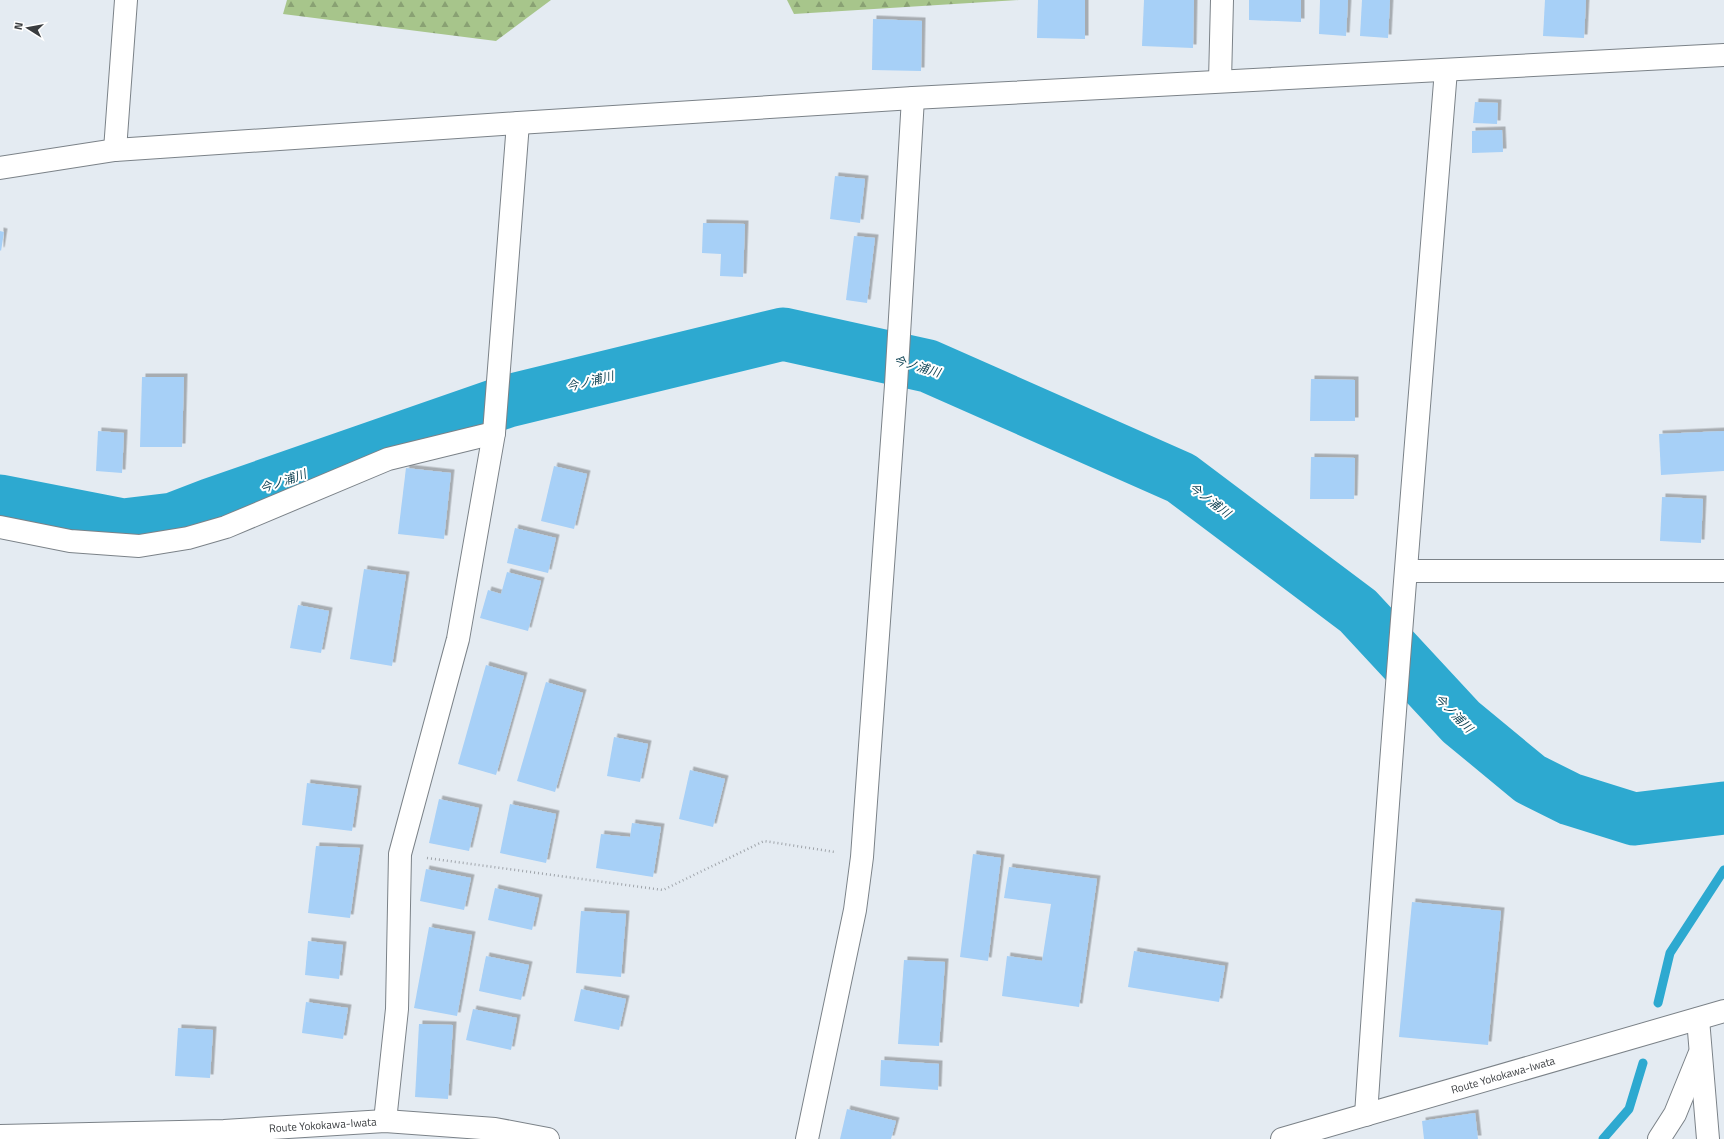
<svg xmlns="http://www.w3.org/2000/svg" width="1724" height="1139" viewBox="0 0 1724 1139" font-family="'Titillium Web','Noto Sans JP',sans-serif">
	<defs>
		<pattern id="forest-firs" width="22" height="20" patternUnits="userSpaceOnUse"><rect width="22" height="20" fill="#a7c58b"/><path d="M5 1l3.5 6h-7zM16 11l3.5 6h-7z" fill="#89a173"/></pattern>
		<filter id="shadow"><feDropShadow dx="3.5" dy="-3.5" stdDeviation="0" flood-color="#0004"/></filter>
	</defs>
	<rect width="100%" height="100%" fill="#e4ebf2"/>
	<g fill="url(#forest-firs)">
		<path d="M287,0H551L496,41L283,14Z"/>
		<path d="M787,0H1019L794,14Z"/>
	</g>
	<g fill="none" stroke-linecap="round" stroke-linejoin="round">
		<g stroke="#2da9d0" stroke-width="9">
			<path d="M1658,1003L1670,953L1724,870"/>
			<path d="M1603,1139L1629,1109L1643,1063"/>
		</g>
		<path stroke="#2da9d0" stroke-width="53" d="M0,501L123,525L173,519L212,504L508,401L783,334L928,366L1181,478L1358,611L1461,722L1530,779L1570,799L1634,819L1724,808"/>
	</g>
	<g fill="#a7d0f7" filter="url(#shadow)">
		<path d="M1038,0H1085V39L1037,38Z"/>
		<path d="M1144,0H1194L1193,48L1142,46Z"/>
		<path d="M1249,0H1301V22L1249,20Z"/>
		<path d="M1320,0H1348L1346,36L1319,34Z"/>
		<path d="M1362,0H1390L1388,38L1360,36Z"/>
		<path d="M1545,0H1586L1584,38L1543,36Z"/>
		<path d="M873,19L922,21L921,71L872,70Z"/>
		<path d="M1475,102L1498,103L1497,124L1473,123Z"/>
		<path d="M1502,130L1503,152L1472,153V131Z"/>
		<path d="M835,176L865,179L860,223L830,219Z"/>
		<path d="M703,223L745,224L743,277L720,276L721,254L702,253Z"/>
		<path d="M0,231L4,232L1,251L0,250Z"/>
		<path d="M854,236L875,238L867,303L846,300Z"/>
		<path d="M142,377H184L182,447H140Z"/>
		<path d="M1311,379L1355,380V421H1310Z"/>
		<path d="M98,431L124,433L122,473L96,471Z"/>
		<path d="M1724,431V471L1661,475L1659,434Z"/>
		<path d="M1311,457L1355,458L1354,499H1310Z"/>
		<path d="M554,466L587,474L574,529L541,521Z"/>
		<path d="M406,468L451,473L444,539L398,534Z"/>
		<path d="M1662,497L1703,499L1701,543L1660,541Z"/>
		<path d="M515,528L556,538L548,573L507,563Z"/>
		<path d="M364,569L406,575L392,666L350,659Z"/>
		<path d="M507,572L541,581L528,631L480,618L488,590L501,594Z"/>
		<path d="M298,605L329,611L321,653L290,648Z"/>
		<path d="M486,665L524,676L496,775L458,764Z"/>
		<path d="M546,682L583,693L555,792L517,781Z"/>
		<path d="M614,737L648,744L640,782L607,776Z"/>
		<path d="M690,770L725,779L713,827L679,819Z"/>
		<path d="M307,783L358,789L352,831L302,825Z"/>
		<path d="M439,799L479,808L469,851L429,843Z"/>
		<path d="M510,804L556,814L546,863L500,853Z"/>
		<path d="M632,823L661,827L653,877L596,868L601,834L630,837Z"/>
		<path d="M316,846L360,848L350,918L308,913Z"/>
		<path d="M973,854L1001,858L988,961L960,957Z"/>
		<path d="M1009,867L1097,879L1079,1007L1002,996L1007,956L1042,961L1051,904L1004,898Z"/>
		<path d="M426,869L471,878L464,910L420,901Z"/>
		<path d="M495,888L539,898L532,930L488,920Z"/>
		<path d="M1412,902L1501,911L1488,1045L1399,1037Z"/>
		<path d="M581,911L626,914L621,977L576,973Z"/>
		<path d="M429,927L472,935L457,1016L414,1008Z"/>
		<path d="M308,941L343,945L339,979L305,975Z"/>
		<path d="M1134,951L1225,966L1219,1002L1128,987Z"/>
		<path d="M486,956L529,965L521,1000L479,991Z"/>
		<path d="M904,960L945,962L939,1046L898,1044Z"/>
		<path d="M581,989L626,999L619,1030L574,1021Z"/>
		<path d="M306,1002L348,1008L343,1039L302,1033Z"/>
		<path d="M473,1009L517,1018L511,1050L466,1040Z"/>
		<path d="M419,1024L453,1025L448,1099L415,1097Z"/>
		<path d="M178,1028L213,1030L210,1078L175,1076Z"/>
		<path d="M881,1060L939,1064L938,1090L880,1086Z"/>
		<path d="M847,1109L896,1121L891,1139H840Z"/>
		<path d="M1475,1113L1478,1139H1424L1422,1121Z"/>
	</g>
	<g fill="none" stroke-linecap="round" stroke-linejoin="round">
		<defs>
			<g id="street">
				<path d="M1220,81L1222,0"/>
				<path d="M115,150L126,0"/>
				<path d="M0,527L70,541L139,546L188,538L226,527L388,459L494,433"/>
				<path d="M1407,571H1724"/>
				<path d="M1698,1019L1708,1139"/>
				<path d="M1366,1115C1389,767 1418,419 1446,70"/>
				<path d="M385,1121L397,1009L400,854L458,639L494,433L518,123"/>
				<path d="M807,1139L855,910L862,857L896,385L913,98"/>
				<path d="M1659,1139L1675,1114L1699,1055"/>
			</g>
			<g id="secondary">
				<path d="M0,168L115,150L518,123L913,98L1724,55"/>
				<path id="s1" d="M0,1136L224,1131L385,1121L495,1129L548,1139"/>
				<path id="s2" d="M1282,1139L1724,1011"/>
			</g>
		</defs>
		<use href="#street" stroke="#7b8288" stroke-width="24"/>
		<use href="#secondary" stroke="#7b8288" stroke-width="24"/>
		<path stroke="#9fa4aa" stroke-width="2.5" stroke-dasharray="1 3" stroke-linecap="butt" d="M427,858L663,890L764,841L835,852"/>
		<use href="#street" stroke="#fff" stroke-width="22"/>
		<use href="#secondary" stroke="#fff" stroke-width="22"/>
	</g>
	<g text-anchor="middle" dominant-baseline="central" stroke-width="4" stroke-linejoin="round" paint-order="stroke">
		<g font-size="11" fill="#393c3f" stroke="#fff">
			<text stroke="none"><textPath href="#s2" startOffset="230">Route Yokokawa-Iwata</textPath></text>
			<text stroke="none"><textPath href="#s1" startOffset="323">Route Yokokawa-Iwata</textPath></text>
		</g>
		<g font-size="12" font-style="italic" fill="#145" stroke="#fff">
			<text transform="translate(917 366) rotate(16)">今ノ浦川</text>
			<text transform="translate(590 381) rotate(-14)">今ノ浦川</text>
			<text transform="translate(283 481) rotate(-19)">今ノ浦川</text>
			<text transform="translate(1210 500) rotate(37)">今ノ浦川</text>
			<text transform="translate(1454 713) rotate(45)">今ノ浦川</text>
		</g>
	</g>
	<g transform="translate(28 28) rotate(281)" stroke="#ffffff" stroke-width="3" paint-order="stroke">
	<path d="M0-3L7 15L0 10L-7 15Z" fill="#393c3f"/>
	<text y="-6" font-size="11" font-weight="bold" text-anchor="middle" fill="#393c3f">N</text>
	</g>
</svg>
